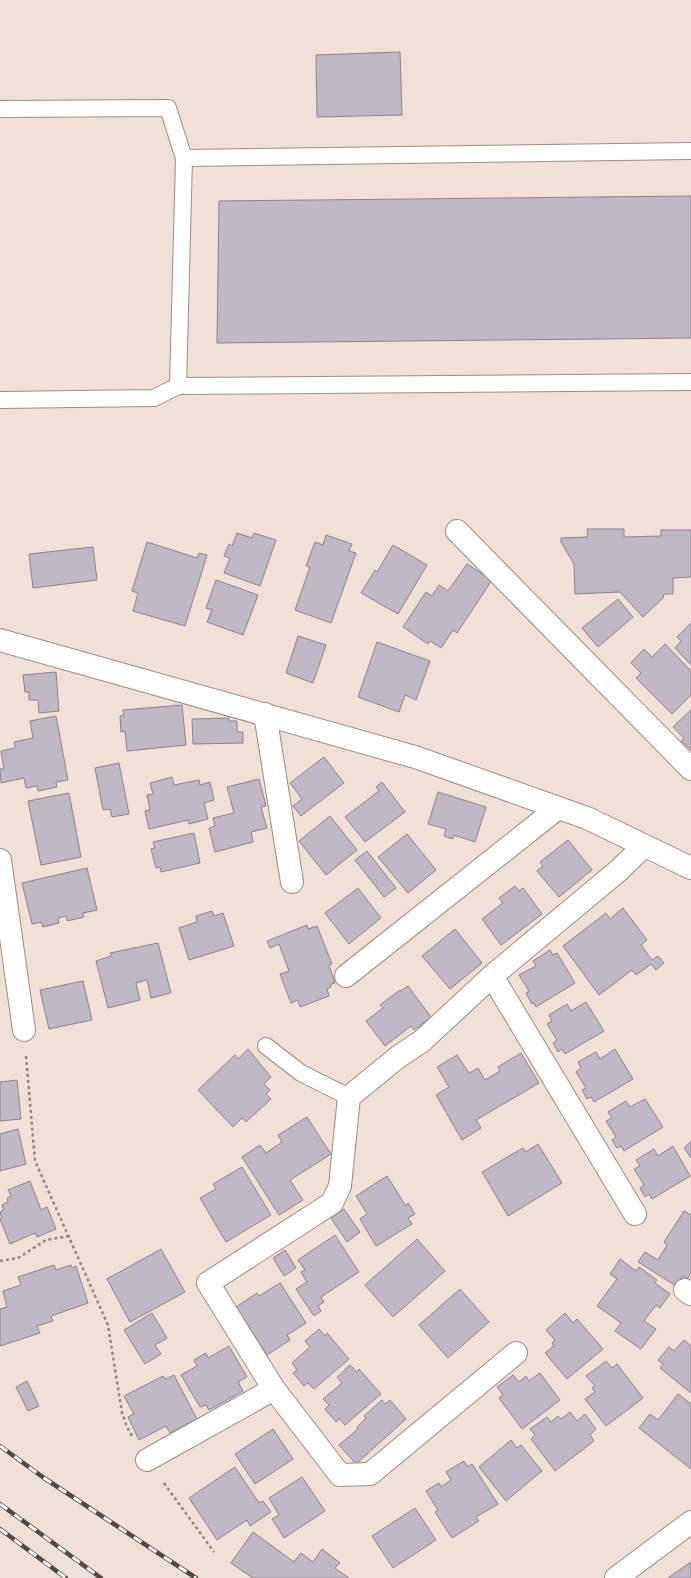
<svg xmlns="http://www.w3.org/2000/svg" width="691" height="1578" viewBox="0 0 691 1578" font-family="'Fira Sans',sans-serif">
	<rect width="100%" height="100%" fill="#f0e0d7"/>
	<g fill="#c1b8c6" stroke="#89818e">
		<path d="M400,52L402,115L317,117L316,55Z"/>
		<path d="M691,196V338L217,343L219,201Z"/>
		<path d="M587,529H624V537L661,536V530H691V577L673,578V594H664L663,598L643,617L620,592L575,594L574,564L561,542V538L588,537Z"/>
		<path d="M237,533L252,538L254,533L276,540L260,586L224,573L230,558L224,556L229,544L232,546Z"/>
		<path d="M326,535L352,544L349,551L356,553L331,623L295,610L310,567L306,566L315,542L323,545Z"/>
		<path d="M147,542L197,558L199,553L207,555L185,626L133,611L138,593L132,591Z"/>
		<path d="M393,545L427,565L398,614L361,593L375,570L377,572Z"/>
		<path d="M93,547L97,580L33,588L29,554Z"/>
		<path d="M467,564L492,580L457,633L453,630L441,648L430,641L428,644L403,627L426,592L432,596L439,585L448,591Z"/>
		<path d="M216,580L258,595L243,635L207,622L212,610L206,608Z"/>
		<path d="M618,599L633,617L598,647L582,628Z"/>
		<path d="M691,623V665L675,648L681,641L677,637Z"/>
		<path d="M298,636L326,645L313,683L286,673Z"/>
		<path d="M377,642L430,661L416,700L405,695L399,712L358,697Z"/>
		<path d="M665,644L691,671V695L672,714L636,678L641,673L631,663L644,649L652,657Z"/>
		<path d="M56,672L59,711L39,713L38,700H29V692H25L23,675Z"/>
		<path d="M182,705L186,745L127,751L125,731L121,732L120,716L124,715L123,710Z"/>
		<path d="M691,710V750L681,741L684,738L673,727Z"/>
		<path d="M56,716L68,780L56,782L57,787L38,791L37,786L26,788L24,778L1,783L0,769H4L1,751L15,748L14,742L33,738L30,721Z"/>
		<path d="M229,718V721H237V732H243V743L193,744L192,719Z"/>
		<path d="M324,757L344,783L301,816L293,806L302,799L290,783Z"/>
		<path d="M119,763L129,814L112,817L110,809L103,810L95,768Z"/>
		<path d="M172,777L174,785L199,780L200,785L210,782L214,800L204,803L208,819L189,824L188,820L149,829L145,811L150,810L147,795L153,794L150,783Z"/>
		<path d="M259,779L266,806L261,807L267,828L251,832L253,842L215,852L209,828L215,826L213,818L234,813L227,787Z"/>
		<path d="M382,782L405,812L365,842L345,817L379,791L376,787Z"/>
		<path d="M438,792L486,807L475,842L454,835L453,839L444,836L446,829L428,824Z"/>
		<path d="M69,793L81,857L41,865L28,801Z"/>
		<path d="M330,816L357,850L326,875L299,841Z"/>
		<path d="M194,833L200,863L161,872L160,867L156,868L151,849L155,848L153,842Z"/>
		<path d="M407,834L436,870L408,893L378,857Z"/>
		<path d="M568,840L592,870L559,897L537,871L543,866L540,862Z"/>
		<path d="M367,851L396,888L384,897L355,860Z"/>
		<path d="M87,868L97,910L83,913L84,917L67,921L66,916L58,918L59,923L43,927L41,922L32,924L22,883Z"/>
		<path d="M515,886L519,891L523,888L542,914L501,945L482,919L503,903L499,898Z"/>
		<path d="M358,888L381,918L349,944L325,913Z"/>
		<path d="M623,908L647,940L641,945L652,960L658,956L664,963L656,970L651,964L636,975L632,970L599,995L563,946L606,913L610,919Z"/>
		<path d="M212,911L214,916L223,913L234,946L189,960L179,928L197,922L196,916Z"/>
		<path d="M307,925L308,929L317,926L332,964L329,965L335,983L331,984V987L327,989L329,996L300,1007L298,1000L291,1003L280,974L289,971L279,944L270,948L267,941Z"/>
		<path d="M455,929L482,963L450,989L422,956Z"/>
		<path d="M158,943L171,993L151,998L147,980L136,983L140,1000L108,1008L96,961L111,956L110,953Z"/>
		<path d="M550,950L553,955L557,953L575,983L536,1007L534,1003L532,1004L526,993L529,991L519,975L536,966L533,961Z"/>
		<path d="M83,981L92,1020L49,1029L40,990Z"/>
		<path d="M408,986L431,1017L414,1030L411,1026L385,1046L366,1021L383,1008L380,1005L400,990L401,991Z"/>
		<path d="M586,1002L604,1031L565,1054L562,1049L558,1052L553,1043L557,1040L547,1024L552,1021L549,1015L567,1004L571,1011Z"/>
		<path d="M248,1049L271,1077L264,1084L270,1090L266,1094L271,1099L246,1122L242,1118L233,1127L198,1090L235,1055L238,1059Z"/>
		<path d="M615,1049L633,1079L594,1102L591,1097L587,1099L582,1090L586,1088L576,1072L581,1068L578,1062L596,1052L600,1059Z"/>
		<path d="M521,1053L539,1083L476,1120L481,1128L462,1140L436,1095L449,1087L437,1067L457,1055L469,1073L478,1068L485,1080L500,1071L498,1067Z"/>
		<path d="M17,1080L21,1119L0,1121V1082Z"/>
		<path d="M645,1099L663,1127L624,1151L621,1146L617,1148L612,1140L616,1137L606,1121L612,1118L608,1112L626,1101L630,1107Z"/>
		<path d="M307,1117L331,1154L290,1180L303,1200L279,1215L242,1157L260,1145L266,1153L282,1142L278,1135Z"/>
		<path d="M18,1129L26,1164L0,1171V1134Z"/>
		<path d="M691,1141V1158L684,1148Z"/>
		<path d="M538,1144L562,1183L508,1216L482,1172L523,1148L526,1152Z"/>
		<path d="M673,1146L690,1176L652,1199L649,1194L645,1197L640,1188L644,1185L634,1169L640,1166L636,1160L654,1149L658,1156Z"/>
		<path d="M242,1167L271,1215L226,1242L200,1198L216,1189L213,1184Z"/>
		<path d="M387,1176L406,1206L408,1203L415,1214L408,1218L412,1224L376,1246L360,1219L367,1214L356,1196Z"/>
		<path d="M30,1181L41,1210L47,1207L56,1229L37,1237L35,1233L10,1244L0,1219L2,1218L0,1212L4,1210L2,1205L8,1202L7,1198L11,1196L8,1190Z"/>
		<path d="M344,1209L360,1232L347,1242L331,1218Z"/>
		<path d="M684,1211L691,1215V1272L687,1279L683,1276L676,1286L638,1262L645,1252L658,1260L667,1245L664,1242Z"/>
		<path d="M335,1235L359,1272L321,1297L324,1302L318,1306L321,1311L314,1316L296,1289L307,1282L301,1272L305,1270L298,1260Z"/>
		<path d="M417,1239L445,1271L393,1317L365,1285Z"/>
		<path d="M161,1249L185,1292L130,1322L107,1279Z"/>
		<path d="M285,1250L296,1268L284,1276L273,1258Z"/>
		<path d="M620,1259L636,1271L639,1267L657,1280L655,1283L670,1294L660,1308L656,1305L644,1321L656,1329L641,1349L615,1331L621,1323L597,1306L617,1279L610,1274Z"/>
		<path d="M54,1265L56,1270L71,1265L72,1268L76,1266L88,1303L51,1316L53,1321L37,1326L40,1333L0,1346V1309L7,1307L3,1291L21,1285L18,1277Z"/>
		<path d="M280,1283L306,1323L287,1335L290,1340L267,1355L236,1307L257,1293L259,1296Z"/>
		<path d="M460,1289L489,1322L448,1358L419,1325Z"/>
		<path d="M152,1313L167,1338L155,1345L161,1354L145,1364L124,1330Z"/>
		<path d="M565,1313L573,1323L577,1319L603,1349L567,1379L545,1353L554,1346L552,1343L555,1340L546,1330Z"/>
		<path d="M319,1329L325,1336L327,1333L349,1359L314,1389L308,1383L304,1386L293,1373L297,1370L292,1363L310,1347L305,1341Z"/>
		<path d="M684,1340L691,1346V1393L660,1368L663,1364L658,1360L669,1347L674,1351Z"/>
		<path d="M229,1346L247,1377L238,1382L243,1391L209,1410L206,1405L200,1407L181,1375L197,1366L194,1360L206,1353L208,1358Z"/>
		<path d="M606,1361L612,1368L617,1364L643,1398L606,1426L585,1399L595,1392L592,1388L595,1386L586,1376Z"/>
		<path d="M350,1365L357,1372L359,1369L381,1394L345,1425L340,1419L336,1422L325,1409L329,1405L323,1399L342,1383L337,1377Z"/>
		<path d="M540,1373L560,1400L522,1429L499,1398L503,1395L497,1387L513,1375L519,1382L526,1376L529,1381Z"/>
		<path d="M174,1375L197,1419L170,1433L166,1426L139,1440L128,1417L134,1414L124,1396L163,1376L166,1379Z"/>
		<path d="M27,1381L39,1406L28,1411L16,1387Z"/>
		<path d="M678,1394L691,1404V1469L639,1428L650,1414L658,1420Z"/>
		<path d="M382,1400L385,1404L390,1400L406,1419L356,1464L339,1445L358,1429L357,1427L366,1418L364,1416Z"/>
		<path d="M570,1412L577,1421L585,1414L596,1429L590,1435L594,1441L555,1471L531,1439L535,1435L530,1429L547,1417L551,1422L558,1416L561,1419Z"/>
		<path d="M273,1429L293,1459L255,1484L235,1454Z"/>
		<path d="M511,1440L517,1448L521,1445L542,1471L506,1501L479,1467Z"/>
		<path d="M464,1461L468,1467L472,1464L498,1504L476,1517L479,1521L452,1538L435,1512L438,1510L426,1491L439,1483L441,1487L451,1480L446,1472Z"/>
		<path d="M235,1467L259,1503L263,1501L271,1512L250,1526L247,1520L217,1540L189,1498Z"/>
		<path d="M302,1477L325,1511L284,1538L272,1519L279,1515L269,1498Z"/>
		<path d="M415,1508L436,1540L393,1568L372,1536Z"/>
		<path d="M253,1532L294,1562L301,1553L313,1562L322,1549L340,1563L335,1568L349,1578H253L231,1563Z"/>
		<path d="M691,1562V1578H668Z"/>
	</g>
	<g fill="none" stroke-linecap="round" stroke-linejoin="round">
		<defs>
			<g id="lane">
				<path d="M0,109L168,108L184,158L178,386"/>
				<path d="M184,158L691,151"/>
				<path d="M0,400L154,398L178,386L691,382"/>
				<path d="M266,1046L301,1073L349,1097"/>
			</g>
			<g id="street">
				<path d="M457,531L691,769"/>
				<path d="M265,714L292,882"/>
				<path d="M0,860L24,1030"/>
				<path d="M346,976L558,808"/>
				<path d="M492,976L422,1041L398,1057L349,1097L340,1186L332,1203L208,1283L274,1389L340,1475L370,1474L516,1353"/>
				<path d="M635,1214L492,976L618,871L644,846"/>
				<path d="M685,1290L691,1294"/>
				<path d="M147,1460L274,1389"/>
				<path d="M616,1578L691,1522"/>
			</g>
			<path id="secondary" d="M0,640L415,757L587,818L691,868"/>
		</defs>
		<use href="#lane" stroke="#9b8c84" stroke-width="18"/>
		<use href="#street" stroke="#9b8c84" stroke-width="24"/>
		<use href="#secondary" stroke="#9b8c84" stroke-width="24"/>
		<g stroke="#90857f" stroke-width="2.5" stroke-dasharray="3 3" stroke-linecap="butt">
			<path d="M26,1056L35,1161L108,1325L122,1413L127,1427L132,1436"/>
			<path d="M0,1261L18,1258L46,1240L69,1236"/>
			<path d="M164,1483L214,1552"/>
		</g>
		<use href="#lane" stroke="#fff" stroke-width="16"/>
		<use href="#street" stroke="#fff" stroke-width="22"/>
		<use href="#secondary" stroke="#fff" stroke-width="22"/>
		<defs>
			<g id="rail">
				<path d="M0,1446L44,1478L196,1578"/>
				<path d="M0,1504L101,1578"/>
				<path d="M0,1529L66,1578"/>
			</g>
		</defs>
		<use href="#rail" stroke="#514945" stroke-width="4.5"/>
		<use href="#rail" stroke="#fff" stroke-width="3" stroke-dasharray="9" stroke-linecap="butt"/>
	</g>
</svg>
